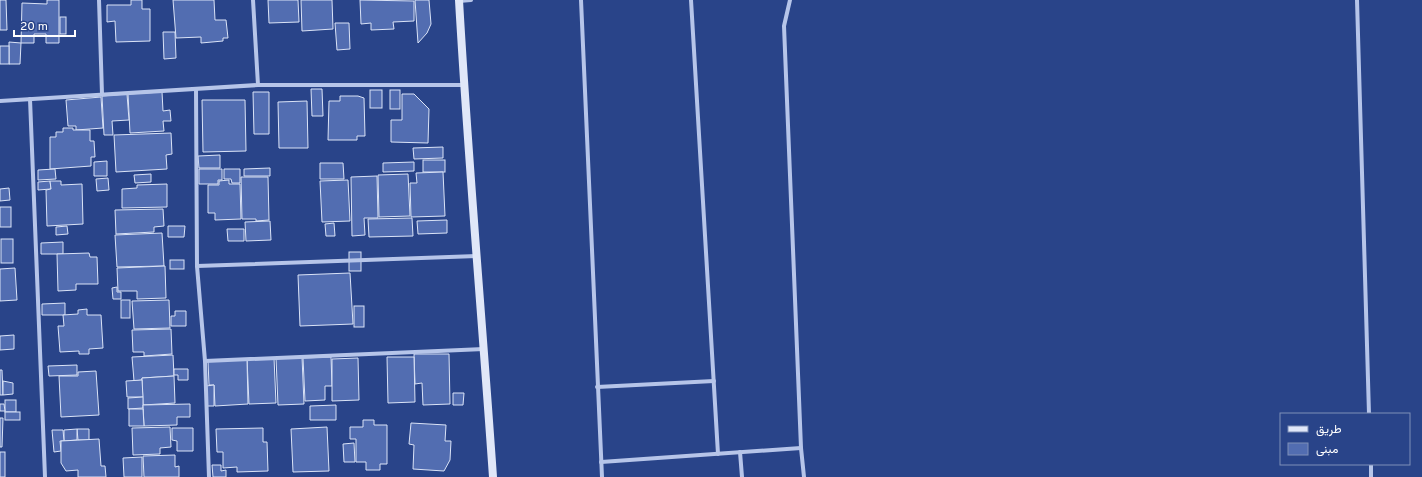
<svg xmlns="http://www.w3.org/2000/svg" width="1422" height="477" viewBox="0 0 1422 477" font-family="Overpass,Vazirmatn,sans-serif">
	<rect width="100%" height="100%" fill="#294489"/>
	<g fill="#526db1" stroke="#dae3f7">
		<path d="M0,0H6L7,30H0Z"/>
		<path d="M47,0H59V43H46V34H34V43H21L22,3L47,4Z"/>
		<path d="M131,0H142V9H150V41L116,42L115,21L107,22V5H131Z"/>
		<path d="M173,0H214L215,20H226L228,38H223V41L201,43V37L176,38Z"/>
		<path d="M268,0H298L299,22L269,23Z"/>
		<path d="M301,0H332L333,29L302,31Z"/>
		<path d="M360,0L414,1V21L393,22L394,29L371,30V23L361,24Z"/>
		<path d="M415,0H429L431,24L427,33L418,43Z"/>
		<rect x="60" y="17" width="6" height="17"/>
		<path d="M335,23H349L350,49L337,50Z"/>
		<path d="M163,32H175L176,58L164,59Z"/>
		<path d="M9,42L21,43L20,64H9Z"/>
		<rect x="0" y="46" width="9" height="18"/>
		<path d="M311,89H322L323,116H312Z"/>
		<rect x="370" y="90" width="12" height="18"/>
		<rect x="390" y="90" width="10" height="19"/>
		<path d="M162,92L163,111L170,110L171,121H163L164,131L130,133L128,94Z"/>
		<path d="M253,92H269V134H254Z"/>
		<path d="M127,94L129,120L112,121L113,135H104L102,96Z"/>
		<path d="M402,94H414L429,109L428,143L391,142V120H402Z"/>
		<path d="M340,96H358L364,98L365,136H357V140H328L329,101H340Z"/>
		<path d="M101,97L103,128L76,130V126H68L66,100Z"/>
		<path d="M202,100H245L246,151L203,152Z"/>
		<path d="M307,101L308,148H279L278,102Z"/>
		<path d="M63,128H73V130H90V141H94L95,157H91V166L50,169V137H56V132H63Z"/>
		<path d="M171,133L172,154L166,155L167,169L116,172L114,135Z"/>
		<path d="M443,147V158L414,159L413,148Z"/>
		<path d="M220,155V168H199L198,156Z"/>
		<rect x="423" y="160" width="22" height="12"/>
		<path d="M107,161V176H94V162Z"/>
		<path d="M414,162V171L383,172V163Z"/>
		<path d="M320,163H343L344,179H320Z"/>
		<path d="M270,168V176H244V169Z"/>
		<path d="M55,169L56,179L38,180V170Z"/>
		<path d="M199,169H222V180H218V184H199Z"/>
		<path d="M224,169H240V183H232L231,179H224Z"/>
		<path d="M443,172L445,216L411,217L410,183H417L416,173Z"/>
		<path d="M151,174V182L135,183L134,175Z"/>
		<path d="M408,174L410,216L379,217L378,175Z"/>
		<path d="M377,176L378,218H364L365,235L352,236L351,177Z"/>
		<path d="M241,177H268L269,220L256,221V219H242Z"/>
		<path d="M108,178L109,190L97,191L96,179Z"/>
		<path d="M229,180V184H240L241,219L215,220V213H208V185H219V181Z"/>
		<path d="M348,180L350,221L322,222L320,181Z"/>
		<path d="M50,181L51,189L38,190V182Z"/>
		<path d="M50,181H61V185L82,184L83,224L47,226L46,190L51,189Z"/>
		<path d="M167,184V207L122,208V189L137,188V185Z"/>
		<path d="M9,188L10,200L0,201V189Z"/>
		<rect x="0" y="207" width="11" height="20"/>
		<path d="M163,209L164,226L154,227V232L116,234L115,210Z"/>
		<path d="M412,218L413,236L369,237L368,219Z"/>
		<path d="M447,220V233L418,234L417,221Z"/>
		<path d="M270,221L271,240L246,241L245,222Z"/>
		<path d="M334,223L335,236H326L325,224Z"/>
		<path d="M67,226L68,234L56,235V227Z"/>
		<path d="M168,226H185L184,237H168Z"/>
		<path d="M227,229H244V241H228Z"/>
		<path d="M162,233L164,266L117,267L115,235Z"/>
		<rect x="1" y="239" width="12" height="24"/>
		<path d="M63,242V254H41V243Z"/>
		<rect x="349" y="252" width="12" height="19"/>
		<path d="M89,253L90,257H97L98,284H76V290L58,291L57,254Z"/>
		<rect x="170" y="260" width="14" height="9"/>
		<path d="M165,266L166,298L137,299V291H118L117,268Z"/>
		<path d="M15,268L17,300L0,301V269Z"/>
		<path d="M350,273L353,324L300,326L298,275Z"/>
		<path d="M117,287V292H121V299H113L112,288Z"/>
		<rect x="121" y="300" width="9" height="18"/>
		<path d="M169,300L170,328L134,329L132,301Z"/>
		<path d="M65,303V315H42V304Z"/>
		<rect x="354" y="306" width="10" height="21"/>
		<path d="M87,309V315H101L103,348L89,349V354H79V351L60,352L58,326H64L63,315L78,314V310Z"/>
		<path d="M175,311H186V326H171V316H175Z"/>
		<path d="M171,329L172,354L144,356V352H133L132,330Z"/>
		<path d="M14,335V349L0,350V336Z"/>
		<path d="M414,354H449L450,404L423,405L422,383L415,384Z"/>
		<path d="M173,355L174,376L142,378V380L134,381L132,357Z"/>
		<path d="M302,357L304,404L278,405L276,358Z"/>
		<path d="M331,357L332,386H325V400L305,401L303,358Z"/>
		<path d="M387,357H414L415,402L388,403Z"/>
		<path d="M274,358L276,403L249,404L247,359Z"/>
		<path d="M358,358L359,400L332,401V359Z"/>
		<path d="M247,360L248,404L215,406L214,385H209L208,361Z"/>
		<path d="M77,365V375L49,376L48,366Z"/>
		<path d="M174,369H188V380H178V375H174Z"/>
		<path d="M0,370H2L3,395H0Z"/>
		<path d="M96,371L99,415L61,417L59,376H78V372Z"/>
		<path d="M174,376L175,403L143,405L142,378Z"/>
		<path d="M142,380L143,397H127L126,381Z"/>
		<path d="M3,381L13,383V394L3,395Z"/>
		<path d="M214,385V406H207L206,386Z"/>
		<path d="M453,393H464L463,405H453Z"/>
		<path d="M143,397V408L128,409V398Z"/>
		<rect x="5" y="400" width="11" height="12"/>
		<path d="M0,404H4L5,411H0Z"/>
		<path d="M190,404V417H177V425L144,426L143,405Z"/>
		<path d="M336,405V420H310V406Z"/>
		<path d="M129,409H143L144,426H129Z"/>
		<rect x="5" y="412" width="15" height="8"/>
		<path d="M0,418H3L2,447H0Z"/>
		<path d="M363,420H374V425H387V464H380V470H366V462H356V439H350V427H363Z"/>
		<path d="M411,423L446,425L445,441H451L450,460L444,471L413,469L414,445L409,444Z"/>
		<path d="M170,427L171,447L160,448V454L133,455L132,428Z"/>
		<path d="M327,427L329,471L293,472L291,429Z"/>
		<path d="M172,428H193V451H177V441L172,440Z"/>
		<path d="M263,428V442H267L268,471L237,472V467L223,468V452H217L216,429Z"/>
		<path d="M77,429H89V440H78Z"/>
		<path d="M77,429V440L64,441V430Z"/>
		<path d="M52,430H63L64,441H60L61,451L54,452Z"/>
		<path d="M99,439L101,466H105L106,477H78V470L66,471L61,463V441Z"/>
		<path d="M354,443L355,462H344L343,444Z"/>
		<rect x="0" y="452" width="5" height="25"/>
		<path d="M175,455V467L179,466V477H144L143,456Z"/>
		<path d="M142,457V477H124L123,458Z"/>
		<path d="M212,465H221V471L226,470V477H213Z"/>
	</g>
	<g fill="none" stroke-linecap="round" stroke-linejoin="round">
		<g stroke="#b6c5e9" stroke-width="4">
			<path d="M99,0L102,94"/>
			<path d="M253,0L258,85"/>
			<path d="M581,0L602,477"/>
			<path d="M691,0L718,454"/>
			<path d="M790,0L784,26L801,448L804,477"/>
			<path d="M1357,0L1369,414"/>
			<path d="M459,1L471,0"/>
			<path d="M196,89L197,266L205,361L209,477"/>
			<path d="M30,99L45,477"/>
			<path d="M0,101L258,85H463"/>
			<path d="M197,266L477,256"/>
			<path d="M205,361L484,349"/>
			<path d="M597,387L714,381"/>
			<path d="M740,452L742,477"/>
			<path d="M601,462L801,448"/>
			<path d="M1371,464V477"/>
		</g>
		<path stroke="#e0e7f8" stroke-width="8" d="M459,0C468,159 482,318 493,477"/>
	</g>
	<rect x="1280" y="413" width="130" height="52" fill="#294489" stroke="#7f8fb8"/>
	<rect x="1288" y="426" width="20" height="6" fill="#e0e7f8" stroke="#7f8fb8"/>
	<text x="1316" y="433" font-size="12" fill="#ffffff">طريق</text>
	<rect x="1288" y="443" width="20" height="12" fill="#526db1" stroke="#7f8fb8"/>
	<text x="1316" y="453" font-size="12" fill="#ffffff">مبنى</text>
	<path d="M14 30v6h61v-6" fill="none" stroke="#ffffff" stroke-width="2"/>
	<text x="20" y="30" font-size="12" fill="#ffffff" stroke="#294489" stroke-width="3" paint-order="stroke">20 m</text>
</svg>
